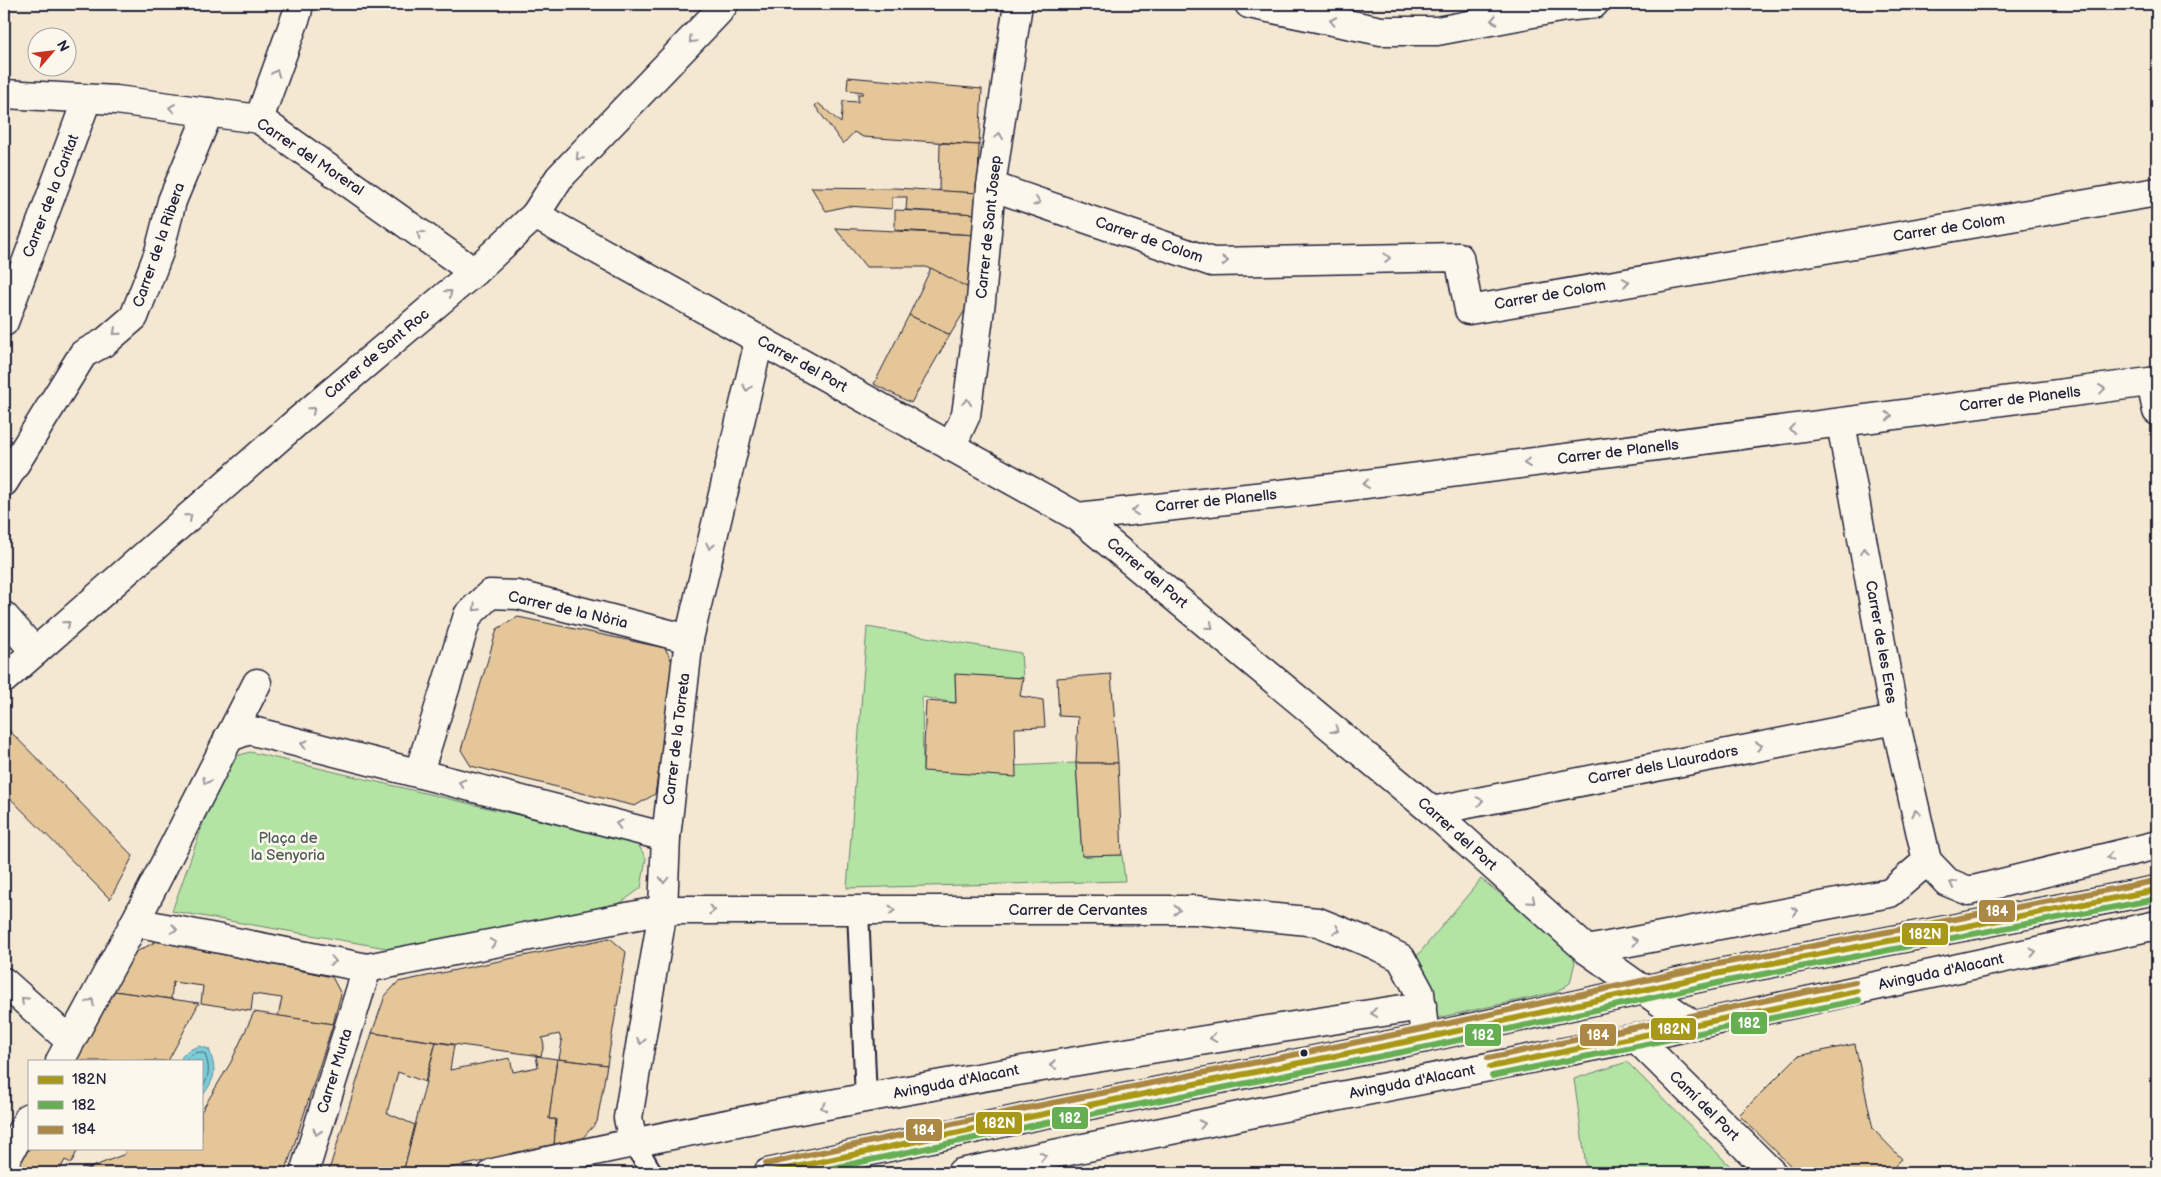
<svg xmlns="http://www.w3.org/2000/svg" width="2161" height="1177" viewBox="0 0 2161 1177" font-family="'Balsamiq Sans',sans-serif">
	<rect width="100%" height="100%" fill="#f4e8d3"/>
	<filter id="ink" filterUnits="userSpaceOnUse"><feTurbulence type="fractalNoise" baseFrequency=".02" numOctaves="2"/><feDisplacementMap in="SourceGraphic" scale="10" xChannelSelector="R" yChannelSelector="G"/><feConvolveMatrix kernelMatrix="1 2 1 2 8 2 1 2 1" color-interpolation-filters="sRGB"/></filter>
	<g filter="url(#ink)">
		<g fill="#b3e4a4" stroke="#6a8370">
			<path d="M867,627L1021,653L1023,678L955,675L956,703L922,697L923,770L1076,763L1082,856L1122,855L1125,881L847,888Z"/>
			<path d="M250,752L637,843L646,858L641,888L610,911L398,950L172,911L226,759Z"/>
			<path d="M1481,879L1567,946L1575,962L1570,983L1557,992L1428,1020L1417,956Z"/>
			<path d="M1627,1062L1737,1173H1587L1574,1079Z"/>
		</g>
		<path fill="#7cccd7" stroke="#588899" d="M199,1046L209,1049C217,1073 216,1077 201,1098V1061H180C183,1052 191,1049 199,1046Z"/>
		<g fill="none" stroke-linecap="round" stroke-linejoin="round">
			<path stroke="#466679" stroke-width="1" d="M186,1061C190,1053 198,1050 205,1054C210,1068 210,1077 201,1089"/>
		</g>
		<g fill="#e4c698" stroke="#22223b">
			<path d="M848,77L982,89L979,145L863,137L854,132L843,144L815,106L818,103L841,123L843,101L858,102V94H863V92L847,90Z"/>
			<path d="M940,143L979,145L978,193L939,191Z"/>
			<path d="M811,187L895,188L978,193V214L906,210L907,197H892V209L847,206L826,211Z"/>
			<path d="M895,210L978,214L977,235L895,230Z"/>
			<path d="M835,228L977,235L976,292L926,267H866Z"/>
			<path d="M931,268L976,292L950,335L909,315Z"/>
			<path d="M909,315L950,335L911,403L874,384Z"/>
			<path d="M518,617L665,648L675,667L655,794L635,806L471,766L461,750L497,629Z"/>
			<path d="M955,674L1023,678L1020,696L1043,700L1045,727L1015,728L1016,777L923,771L926,701L956,703Z"/>
			<path d="M1111,674L1118,763H1076L1078,717L1059,716L1057,678Z"/>
			<path d="M4,725L133,856L110,899L4,792Z"/>
			<path d="M1076,763H1118L1122,855L1082,856Z"/>
			<path d="M610,938L626,952L607,1065L559,1059L562,1042L559,1034L542,1038L544,1045L541,1056L372,1033L385,996L398,982Z"/>
			<path d="M157,941L332,977L341,994L333,1024L278,1016L282,998L253,994L251,1011L201,1003L203,986L173,982L171,999L114,991L134,953Z"/>
			<path d="M114,991L199,1003L168,1061H76Z"/>
			<path d="M254,1012L333,1024L285,1173H85V1170L125,1154L124,1148H201V1112L231,1062Z"/>
			<path d="M372,1033L436,1042L425,1082L398,1072L387,1113L415,1125L403,1173H332L329,1170Z"/>
			<path d="M436,1042L454,1045L450,1070L510,1058L513,1072L538,1067L536,1056L557,1059L549,1119H556L554,1147L425,1173H403Z"/>
			<path d="M1855,1044L1873,1129L1902,1159L1888,1173H1798L1739,1115L1798,1056Z"/>
			<path d="M557,1059L607,1065L597,1122L579,1142L554,1147L556,1119H549Z"/>
			<path d="M29,1148H79L71,1163L65,1160L58,1173H15Z"/>
		</g>
		<g fill="none" stroke-linecap="round" stroke-linejoin="round">
			<defs>
				<g id="lane">
					<path d="M858,910L866,1099"/>
					<path d="M633,1142L652,1173"/>
				</g>
				<g id="street">
					<path d="M1249,4L1381,31H1437L1565,7L1594,4"/>
					<path d="M4,94L116,100L259,119L474,272"/>
					<path d="M259,119L297,14L299,4"/>
					<path d="M991,186L1212,262L1459,257L1469,310L2157,192"/>
					<path d="M535,215L1078,517L1432,811L1587,950L1694,1026"/>
					<path d="M4,322L87,99"/>
					<path d="M2151,382L2157,411"/>
					<path d="M1841,423L1895,720L1927,861"/>
					<path d="M951,447L966,415L981,301L991,186L1018,4"/>
					<path d="M4,482L83,354L105,342L134,317L159,252L172,201L209,112"/>
					<path d="M1078,517L1342,487L2157,381"/>
					<path d="M4,616L35,652"/>
					<path d="M4,679L298,421L474,272L535,215L559,178L718,12L724,4"/>
					<path d="M257,683L135,922L367,968L663,910H1195L1318,922L1373,944L1401,958L1420,993L1425,1038"/>
					<path d="M228,738L249,730L666,837"/>
					<path d="M419,772L468,615L490,594L518,595L689,639"/>
					<path d="M1432,811L1895,720"/>
					<path d="M1927,861L1947,882L1969,891L2157,845"/>
					<path d="M1587,950L1890,893L1927,861"/>
					<path d="M4,982L70,1041"/>
					<path d="M1636,1038L1772,1173"/>
					<path d="M60,1061L135,922"/>
					<path d="M633,1142L628,1118L663,910L666,837L689,639L759,341"/>
					<path d="M4,1163L29,1117"/>
					<path d="M304,1173L367,968"/>
					<path d="M493,1173C800,1104 1111,1054 1422,1006"/>
				</g>
				<g id="secondary">
					<path d="M768,1173L1029,1117L1425,1038L1725,972L2157,890"/>
					<path d="M961,1173L1259,1112L1636,1038L2157,925"/>
				</g>
			</defs>
			<use href="#lane" stroke="#22223b" stroke-width="24"/>
			<use href="#street" stroke="#22223b" stroke-width="31"/>
			<use href="#secondary" stroke="#22223b" stroke-width="31"/>
			<use href="#lane" stroke="#fbf7ec" stroke-width="20"/>
			<use href="#street" stroke="#fbf7ec" stroke-width="28"/>
			<use href="#secondary" stroke="#fbf7ec" stroke-width="28"/>
			<defs>
				<g id="bus-1">
					<path d="M1490,1067L1857,991"/>
					<path d="M768,1173L1029,1117L1425,1038L1725,972L2157,890"/>
				</g>
				<g id="bus-2">
					<path d="M1492,1076L1859,1000"/>
					<path d="M809,1173L1031,1126L1427,1047L1727,981L2157,899"/>
				</g>
				<g id="bus-3">
					<path d="M1488,1058L1855,982"/>
					<path d="M766,1164L1027,1108L1423,1029L1723,963L2155,881"/>
				</g>
			</defs>
			<use href="#bus-1" stroke="#fbf7ec" stroke-width="10"/>
			<use href="#bus-2" stroke="#fbf7ec" stroke-width="10"/>
			<use href="#bus-3" stroke="#fbf7ec" stroke-width="10"/>
			<use href="#bus-1" stroke="#a89819" stroke-width="6"/>
			<use href="#bus-2" stroke="#66ae52" stroke-width="6"/>
			<use href="#bus-3" stroke="#ab8843" stroke-width="6"/>
		</g>
		<defs><path id="oneway-chevron" d="M-2-3.5L2.5 0L-2 3.5" fill="none" stroke-width="1.6" stroke-linecap="round" stroke-linejoin="round" transform="scale(1.25)"/></defs>
		<g stroke="#99979c">
			<use href="#oneway-chevron" transform="translate(1494 20) rotate(169)"/>
			<use href="#oneway-chevron" transform="translate(1333 21) rotate(-168)"/>
			<use href="#oneway-chevron" transform="translate(692 40) rotate(134)"/>
			<use href="#oneway-chevron" transform="translate(276 73) rotate(-70)"/>
			<use href="#oneway-chevron" transform="translate(172 108) rotate(-173)"/>
			<use href="#oneway-chevron" transform="translate(999 136) rotate(-82)"/>
			<use href="#oneway-chevron" transform="translate(579 157) rotate(134)"/>
			<use href="#oneway-chevron" transform="translate(1037 202) rotate(19)"/>
			<use href="#oneway-chevron" transform="translate(420 234) rotate(-144)"/>
			<use href="#oneway-chevron" transform="translate(1387 258) rotate(-1)"/>
			<use href="#oneway-chevron" transform="translate(1225 261) rotate(-1)"/>
			<use href="#oneway-chevron" transform="translate(1626 282) rotate(-9)"/>
			<use href="#oneway-chevron" transform="translate(449 293) rotate(-40)"/>
			<use href="#oneway-chevron" transform="translate(116 332) rotate(139)"/>
			<use href="#oneway-chevron" transform="translate(747 388) rotate(103)"/>
			<use href="#oneway-chevron" transform="translate(2102 389) rotate(-7)"/>
			<use href="#oneway-chevron" transform="translate(967 402) rotate(-82)"/>
			<use href="#oneway-chevron" transform="translate(312 410) rotate(-40)"/>
			<use href="#oneway-chevron" transform="translate(1889 416) rotate(-7)"/>
			<use href="#oneway-chevron" transform="translate(1792 429) rotate(173)"/>
			<use href="#oneway-chevron" transform="translate(1527 463) rotate(173)"/>
			<use href="#oneway-chevron" transform="translate(1366 484) rotate(173)"/>
			<use href="#oneway-chevron" transform="translate(1135 511) rotate(174)"/>
			<use href="#oneway-chevron" transform="translate(189 517) rotate(-41)"/>
			<use href="#oneway-chevron" transform="translate(710 546) rotate(103)"/>
			<use href="#oneway-chevron" transform="translate(1864 551) rotate(-100)"/>
			<use href="#oneway-chevron" transform="translate(476 608) rotate(136)"/>
			<use href="#oneway-chevron" transform="translate(67 624) rotate(-41)"/>
			<use href="#oneway-chevron" transform="translate(1210 626) rotate(40)"/>
			<use href="#oneway-chevron" transform="translate(1335 730) rotate(40)"/>
			<use href="#oneway-chevron" transform="translate(304 744) rotate(-166)"/>
			<use href="#oneway-chevron" transform="translate(1759 746) rotate(-11)"/>
			<use href="#oneway-chevron" transform="translate(206 781) rotate(117)"/>
			<use href="#oneway-chevron" transform="translate(462 783) rotate(-165)"/>
			<use href="#oneway-chevron" transform="translate(1480 801) rotate(-11)"/>
			<use href="#oneway-chevron" transform="translate(1916 813) rotate(-103)"/>
			<use href="#oneway-chevron" transform="translate(619 824) rotate(-165)"/>
			<use href="#oneway-chevron" transform="translate(2110 857) rotate(166)"/>
			<use href="#oneway-chevron" transform="translate(664 880) rotate(92)"/>
			<use href="#oneway-chevron" transform="translate(1953 884) rotate(-153)"/>
			<use href="#oneway-chevron" transform="translate(1532 901) rotate(42)"/>
			<use href="#oneway-chevron" transform="translate(712 910)"/>
			<use href="#oneway-chevron" transform="translate(892 910)"/>
			<use href="#oneway-chevron" transform="translate(1177 910)"/>
			<use href="#oneway-chevron" transform="translate(1795 911) rotate(-11)"/>
			<use href="#oneway-chevron" transform="translate(174 929) rotate(11)"/>
			<use href="#oneway-chevron" transform="translate(1337 930) rotate(22)"/>
			<use href="#oneway-chevron" transform="translate(1635 941) rotate(-11)"/>
			<use href="#oneway-chevron" transform="translate(493 943) rotate(-11)"/>
			<use href="#oneway-chevron" transform="translate(2033 952) rotate(-12)"/>
			<use href="#oneway-chevron" transform="translate(333 961) rotate(11)"/>
			<use href="#oneway-chevron" transform="translate(24 1000) rotate(-138)"/>
			<use href="#oneway-chevron" transform="translate(91 1002) rotate(-62)"/>
			<use href="#oneway-chevron" transform="translate(1374 1013) rotate(171)"/>
			<use href="#oneway-chevron" transform="translate(1213 1038) rotate(171)"/>
			<use href="#oneway-chevron" transform="translate(641 1041) rotate(99)"/>
			<use href="#oneway-chevron" transform="translate(1053 1065) rotate(170)"/>
			<use href="#oneway-chevron" transform="translate(824 1107) rotate(169)"/>
			<use href="#oneway-chevron" transform="translate(1202 1124) rotate(-12)"/>
			<use href="#oneway-chevron" transform="translate(317 1132) rotate(107)"/>
			<use href="#oneway-chevron" transform="translate(1043 1156) rotate(-12)"/>
		</g>
	</g>
	<circle fill="#22223b" stroke="#fbf7ec" stroke-width="2" cx="1304" cy="1053" r="4.5"/>
	<g text-anchor="middle" dominant-baseline="central" stroke-width="5" stroke-linejoin="round" paint-order="stroke">
		<g font-size="15" fill="#22223b" stroke="#fbf7ec">
			<text transform="translate(310 157) rotate(34)">Carrer del Moreral</text>
			<text transform="translate(51 196) rotate(-69)">Carrer de la Caritat</text>
			<text transform="translate(989 227) rotate(-84)">Carrer de Sant Josep</text>
			<text transform="translate(1949 228) rotate(-9)">Carrer de Colom</text>
			<text transform="translate(1149 240) rotate(19)">Carrer de Colom</text>
			<text transform="translate(159 245) rotate(-71)">Carrer de la Ribera</text>
			<text transform="translate(1550 295) rotate(-10)">Carrer de Colom</text>
			<text transform="translate(377 354) rotate(-40)">Carrer de Sant Roc</text>
			<text transform="translate(802 364) rotate(29)">Carrer del Port</text>
			<text transform="translate(2020 399) rotate(-7)">Carrer de Planells</text>
			<text transform="translate(1618 452) rotate(-7)">Carrer de Planells</text>
			<text transform="translate(1216 501) rotate(-6)">Carrer de Planells</text>
			<text transform="translate(1147 573) rotate(40)">Carrer del Port</text>
			<text transform="translate(568 610) rotate(13)">Carrer de la Nòria</text>
			<text transform="translate(1881 642) rotate(80)">Carrer de les Eres</text>
			<text transform="translate(677 739) rotate(-83)">Carrer de la Torreta</text>
			<text transform="translate(1663 765) rotate(-11)">Carrer dels Llauradors</text>
			<text transform="translate(1457 834) rotate(42)">Carrer del Port</text>
			<text x="1078" y="910">Carrer de Cervantes</text>
			<text transform="translate(1941 972) rotate(-12)">Avinguda d'Alacant</text>
			<text transform="translate(335 1071) rotate(-73)">Carrer Murta</text>
			<text transform="translate(956 1082) rotate(-11)">Avinguda d'Alacant</text>
			<text transform="translate(1412 1082) rotate(-11)">Avinguda d'Alacant</text>
			<text transform="translate(1704 1106) rotate(45)">Camí del Port</text>
		</g>
		<g font-size="15" fill="#4e5c5a" stroke="#fbf7ec">
			<text x="288" y="838">Plaça de<tspan x="288" dy="17">la Senyoria</tspan></text>
		</g>
	</g>
	<g stroke="#fbf7ec" stroke-width="2">
		<rect x="1978" y="899" width="38" height="24" rx="5" fill="#ab8843"/>
		<rect x="1901" y="922" width="48" height="24" rx="5" fill="#a89819"/>
		<rect x="1730" y="1011" width="38" height="24" rx="5" fill="#66ae52"/>
		<rect x="1650" y="1017" width="47" height="24" rx="5" fill="#a89819"/>
		<rect x="1464" y="1023" width="38" height="24" rx="5" fill="#66ae52"/>
		<rect x="1579" y="1023" width="38" height="24" rx="5" fill="#ab8843"/>
		<rect x="1051" y="1106" width="38" height="24" rx="5" fill="#66ae52"/>
		<rect x="975" y="1111" width="48" height="24" rx="5" fill="#a89819"/>
		<rect x="905" y="1118" width="38" height="24" rx="5" fill="#ab8843"/>
	</g>
	<g font-size="14" text-anchor="middle" font-weight="bold" fill="#fff">
		<text x="1997" y="916">184</text>
		<text x="1925" y="939">182N</text>
		<text x="1749" y="1028">182</text>
		<text x="1674" y="1034">182N</text>
		<text x="1483" y="1040">182</text>
		<text x="1598" y="1040">184</text>
		<text x="1070" y="1123">182</text>
		<text x="999" y="1128">182N</text>
		<text x="924" y="1135">184</text>
	</g>
	<rect width="2161" height="1177" fill="none" stroke="#fbf7ec" stroke-width="20"/>
	<rect x="10" y="10" width="2141" height="1157" fill="none" stroke="#22223b" stroke-width="2" filter="url(#ink)"/>
	<rect x="28" y="1060" width="175" height="90" fill="#fbf7ec" stroke="#a4a2a5"/>
	<rect x="38" y="1076" width="25" height="8" fill="#a89819" stroke="#a4a2a5"/>
	<text x="72" y="1084" font-size="15" fill="#22223b">182N</text>
	<rect x="38" y="1101" width="25" height="8" fill="#66ae52" stroke="#a4a2a5"/>
	<text x="72" y="1110" font-size="15" fill="#22223b">182</text>
	<rect x="38" y="1126" width="25" height="8" fill="#ab8843" stroke="#a4a2a5"/>
	<text x="72" y="1134" font-size="15" fill="#22223b">184</text>
	<g transform="translate(52 52) rotate(62)"><circle r="24" fill="#fbf7ec" stroke="#a4a2a5"/>
	<path d="M0-4L9 19L0 12L-9 19Z" fill="#c8321e"/>
	<text y="-8" font-size="14" font-weight="bold" text-anchor="middle" fill="#22223b">N</text>
	</g>
</svg>
